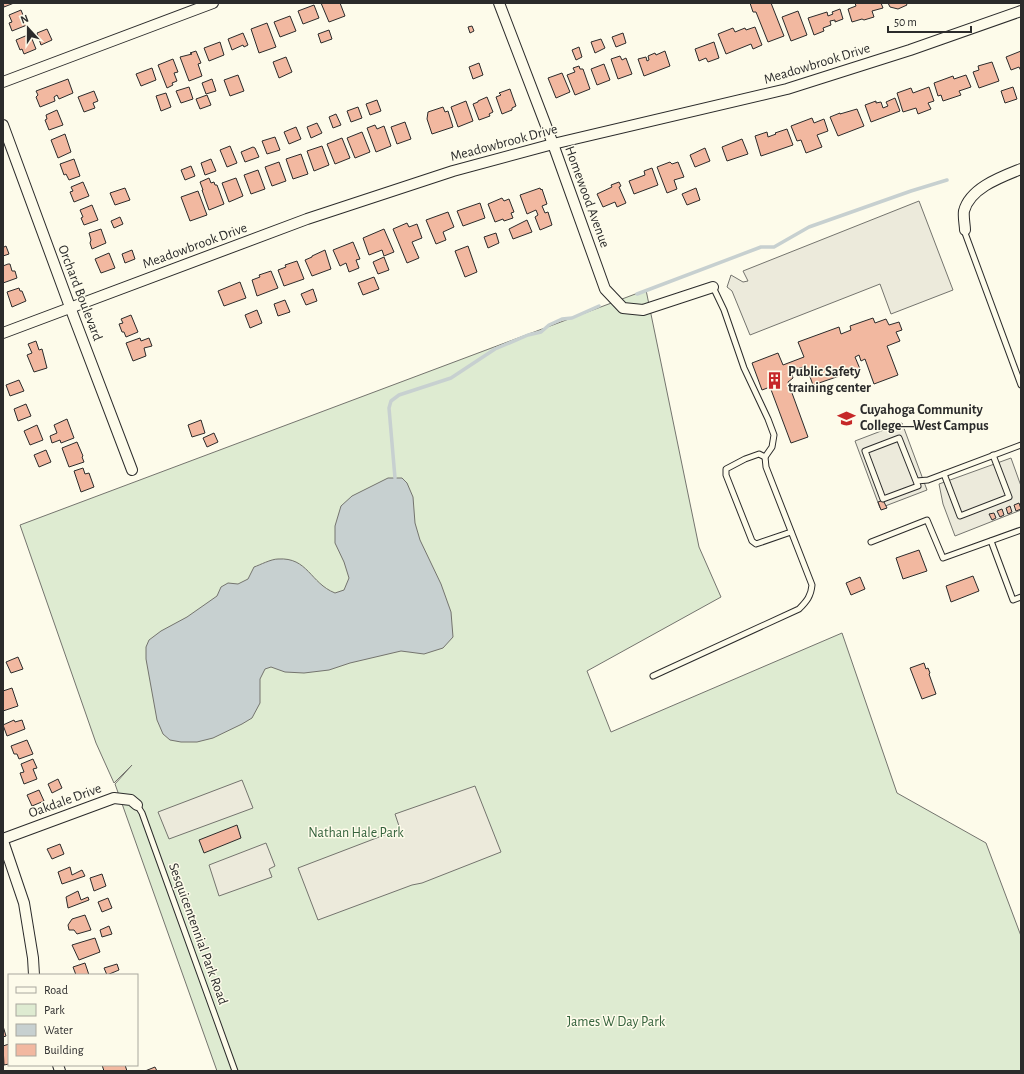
<svg xmlns="http://www.w3.org/2000/svg" width="1024" height="1074" viewBox="0 0 1024 1074" font-family="'Alegreya Sans',sans-serif">
	<rect width="100%" height="100%" fill="#fdfbea"/>
	<path fill="#deebd1" stroke="#74746e" d="M646,290L699,547L721,597L587,671L611,732L842,633L897,793L986,843L1021,936V1071H217L115,784L132,765L114,783L96,743L20,525Z"/>
	<g fill="#eceadb" stroke="#74746e">
		<path d="M919,201L953,290L891,314L880,284L750,335L732,291L727,287L731,275L743,282L748,281L743,271Z"/>
		<path d="M902,423L927,490L880,508L855,441Z"/>
		<path d="M1011,458L1021,486V510L955,536L943,504L939,484Z"/>
		<path d="M242,780L253,808L169,839L158,812Z"/>
		<path d="M475,786L501,852L422,883L412,885L318,920L298,868L400,829L395,814Z"/>
		<path d="M266,843L275,866L269,869L272,877L219,896L209,865Z"/>
	</g>
	<path fill="#c7d0d0" stroke="#74746e" d="M388,478H402L407,483L413,497L415,523L420,540L441,584L451,612L453,637L443,648L424,654L401,651L350,663L329,670L304,673L285,672L271,667L265,669L260,679V703L252,718L242,724L213,738L197,742H181L170,740L163,734L157,720L146,659V647L149,640L161,631L187,617L217,596L221,587L228,583L238,584L248,579L254,567C260,565 271,559 278,559C308,557 310,583 335,593L344,590L349,578L344,562L335,543V526L341,506L352,496Z"/>
	<g fill="none" stroke-linecap="round" stroke-linejoin="round">
		<g stroke="#c7d0d0" stroke-width="3.5">
			<path d="M637,294L761,247H774L809,227L911,191L947,180"/>
			<path d="M395,478L389,408L391,401L399,395L451,378L495,349L528,335L541,332L549,325L562,319L572,318L599,306"/>
		</g>
	</g>
	<g fill="#f2b8a0" stroke="#2b2b2b">
		<path d="M3,3H14L4,7Z"/>
		<path d="M321,3H340L345,16L329,22Z"/>
		<path d="M750,3H771L784,36L768,42L756,12H753Z"/>
		<path d="M855,3H881L883,8L872,11L874,17L864,20L862,19L852,22L848,9L856,6Z"/>
		<path d="M888,3H906L907,5L898,9L890,7Z"/>
		<path d="M314,5L319,18L303,24L298,11Z"/>
		<path d="M840,9L843,19L835,22V20L830,21L831,25L823,28L824,31L814,35L808,18L827,12L828,16L833,14L832,12Z"/>
		<path d="M21,10L27,25L12,31L9,23L12,22L9,15Z"/>
		<path d="M798,11L807,35L791,41L782,17Z"/>
		<path d="M290,16L296,31L280,37L274,22Z"/>
		<path d="M267,23L276,47L259,53L251,29Z"/>
		<path d="M472,26L474,31L470,33L468,27Z"/>
		<path d="M755,27L762,45L753,49L751,44L726,54L718,34L733,28L735,32L745,28L746,30Z"/>
		<path d="M47,29L52,40L41,45L37,33Z"/>
		<path d="M329,30L332,39L321,43L318,34Z"/>
		<path d="M243,33L248,45L244,47L243,45L232,50L228,39Z"/>
		<path d="M623,33L626,43L616,47L612,37Z"/>
		<path d="M30,34L36,49L24,54L22,49L20,50L16,40Z"/>
		<path d="M601,39L605,48L595,53L591,42Z"/>
		<path d="M220,42L224,55L209,61L204,48Z"/>
		<path d="M714,42L719,58L708,62L706,58L699,61L695,49Z"/>
		<path d="M579,47L582,57L576,60L572,50Z"/>
		<path d="M196,51L201,63L198,64L202,76L189,81L180,57L192,54L190,53Z"/>
		<path d="M665,51L670,66L644,76L638,59L646,57L647,61L649,60L648,56L655,53L656,55Z"/>
		<path d="M1021,51V71L1019,67L1011,70L1006,57Z"/>
		<path d="M620,56L622,60L626,58L632,74L618,79L611,59Z"/>
		<path d="M286,57L292,72L279,78L273,62Z"/>
		<path d="M173,59L178,72L174,73L177,81L172,83L173,85L167,88L158,65Z"/>
		<path d="M992,62L999,81L979,88L973,72L979,70L978,66Z"/>
		<path d="M479,63L483,75L473,79L469,67Z"/>
		<path d="M604,64L610,80L597,85L591,69Z"/>
		<path d="M579,66L580,69H583L590,89L575,95L567,75L575,72L573,68Z"/>
		<path d="M152,68L156,80L141,86L136,74Z"/>
		<path d="M562,73L570,92L556,98L548,78Z"/>
		<path d="M238,75L244,91L230,96L224,80Z"/>
		<path d="M966,75L971,87L959,91L961,95L943,101L941,95L938,96L934,83L953,76L954,79Z"/>
		<path d="M68,79L73,93L59,99L57,95L54,97L55,101L40,107L36,97L38,95L36,91Z"/>
		<path d="M212,79L216,91L206,94L202,83Z"/>
		<path d="M189,87L193,99L181,103L176,91Z"/>
		<path d="M929,87L934,101L928,103L931,109L918,114L916,108L903,112L897,93L911,88L913,93Z"/>
		<path d="M1013,87L1017,99L1005,103L1001,91Z"/>
		<path d="M510,89L516,106L512,108V110L502,114L496,97L501,95L499,93Z"/>
		<path d="M94,91L98,101L93,103L95,108L84,112L78,97Z"/>
		<path d="M166,93L171,107L161,111L156,96Z"/>
		<path d="M207,95L211,105L200,109L196,99Z"/>
		<path d="M487,97L493,112L489,114L490,116L479,120L473,104L478,102V101Z"/>
		<path d="M895,98L900,111L871,122L865,105L876,101V103L881,102L883,108L888,106L886,102Z"/>
		<path d="M377,100L381,111L370,115L366,104Z"/>
		<path d="M466,101L473,121L458,127L451,107Z"/>
		<path d="M358,107L362,118L351,122L347,111Z"/>
		<path d="M443,107L445,112L448,111L453,127L432,134L427,119L428,112Z"/>
		<path d="M857,109L864,126L838,136L830,117L840,113V114Z"/>
		<path d="M57,110L63,125L49,130L45,120L47,119L46,115Z"/>
		<path d="M336,114L341,125L333,128L329,117Z"/>
		<path d="M812,118L814,123L824,119L828,131L817,135L822,147L806,153L801,140L797,141L791,126Z"/>
		<path d="M405,122L411,139L397,144L391,127Z"/>
		<path d="M317,123L322,133L311,138L307,127Z"/>
		<path d="M375,125L377,129L384,126L391,146L376,152L367,128Z"/>
		<path d="M296,127L301,139L289,144L284,132Z"/>
		<path d="M787,129L793,145L761,156L755,136L767,132L768,137L776,134L775,133Z"/>
		<path d="M362,132L370,152L355,158L347,138Z"/>
		<path d="M65,134L71,152L58,158L51,140Z"/>
		<path d="M275,137L280,150L267,154L262,141Z"/>
		<path d="M342,138L350,158L335,164L327,144Z"/>
		<path d="M742,139L748,154L727,161L722,147Z"/>
		<path d="M230,146L237,163L227,167L220,150Z"/>
		<path d="M322,146L329,165L314,171L307,151Z"/>
		<path d="M253,147L255,148L259,157L245,162L241,152Z"/>
		<path d="M705,148L710,161L695,167L690,155Z"/>
		<path d="M301,154L308,174L293,179L286,159Z"/>
		<path d="M74,159L80,176L69,180L66,174L64,175L60,164Z"/>
		<path d="M211,159L216,171L205,175L201,163Z"/>
		<path d="M279,162L286,181L272,186L265,167Z"/>
		<path d="M670,162L672,164L678,162L684,177L674,180L677,189L667,193L657,167Z"/>
		<path d="M191,166L195,176L185,180L181,170Z"/>
		<path d="M652,168L658,185L634,194L629,181L645,175L644,171Z"/>
		<path d="M258,170L265,189L251,194L244,175Z"/>
		<path d="M209,178L211,183L214,182L215,185H217L224,204L209,210L202,190H203L200,182Z"/>
		<path d="M236,178L243,196L229,202L222,183Z"/>
		<path d="M83,182L89,196L74,202L70,192L73,191L71,187Z"/>
		<path d="M619,182L621,186L619,187L626,203L617,207L615,202L603,207L597,194L612,187L611,185Z"/>
		<path d="M125,188L130,200L115,205L110,193Z"/>
		<path d="M540,188L541,190L542,189L547,204L542,206L545,213L548,212L552,225L540,230L535,217L538,215L536,210L527,214L520,195Z"/>
		<path d="M696,188L700,200L687,205L682,194Z"/>
		<path d="M198,191L207,215L190,221L181,197Z"/>
		<path d="M502,198L504,201L509,199L514,212L511,213L513,218L504,221L503,219L495,222L488,204Z"/>
		<path d="M480,203L485,218L463,226L457,211Z"/>
		<path d="M92,205L98,220L84,225L81,218L83,217L80,210Z"/>
		<path d="M448,212L454,227L443,232L446,240L436,244L426,220Z"/>
		<path d="M120,217L123,224L114,228L111,221Z"/>
		<path d="M527,220L532,232L513,239L509,229Z"/>
		<path d="M407,223L409,227L417,224L422,238L412,242L419,258L407,263L393,229Z"/>
		<path d="M101,229L106,243L92,249L90,243L91,240L89,233Z"/>
		<path d="M384,229L394,252L384,256L382,250L369,255L363,238Z"/>
		<path d="M496,233L499,243L488,248L484,237Z"/>
		<path d="M353,242L360,259L356,260L359,268L349,272L346,263L340,266L333,250Z"/>
		<path d="M3,246L4,247L6,246L9,254L3,256Z"/>
		<path d="M468,246L477,272L465,277L455,251Z"/>
		<path d="M132,250L135,259L125,263L122,254Z"/>
		<path d="M325,250L331,269L312,276L305,260L312,257V256Z"/>
		<path d="M109,253L115,268L101,273L95,259Z"/>
		<path d="M384,257L389,270L378,274L373,262Z"/>
		<path d="M297,261L304,279L284,286L278,270L286,267L285,265Z"/>
		<path d="M8,264H10L12,271H15L17,278L3,283V266Z"/>
		<path d="M271,271L278,288L257,296L252,280L260,277L259,275Z"/>
		<path d="M374,277L379,289L363,295L358,283Z"/>
		<path d="M240,282L246,298L224,306L218,291Z"/>
		<path d="M19,288L20,291H22L26,301L12,307L7,292Z"/>
		<path d="M313,289L317,301L306,305L301,294Z"/>
		<path d="M285,300L290,312L278,316L274,304Z"/>
		<path d="M257,310L262,323L250,328L245,315Z"/>
		<path d="M131,315L138,332L126,337L124,332H122L119,324L123,323L121,319Z"/>
		<path d="M873,318L875,323L886,319L889,325L899,322L902,330L896,332L900,341L887,346L898,375L874,384L865,359L861,361L859,355L855,357L860,369L813,385L806,366L791,371L793,378L788,382L808,437L791,443L770,387L762,390L752,363L778,353L783,365L804,357L798,342L839,327L841,334L851,330L850,326Z"/>
		<path d="M140,338L141,341L149,338L152,346L144,348L146,356L133,361L126,343Z"/>
		<path d="M36,341L39,350L42,349L47,368L34,372L27,355L32,353L28,344Z"/>
		<path d="M19,380L24,391L10,396L6,385Z"/>
		<path d="M26,404L31,416L18,421L14,409Z"/>
		<path d="M67,419L74,438L61,443L60,440L52,443L50,436L57,433L54,425Z"/>
		<path d="M201,420L205,433L192,437L188,425Z"/>
		<path d="M37,425L43,440L30,445L24,431Z"/>
		<path d="M214,433L218,442L207,447L203,438Z"/>
		<path d="M77,442L83,456L82,457L84,462L69,467L62,448Z"/>
		<path d="M46,450L51,462L39,467L34,455Z"/>
		<path d="M83,468L85,474L89,473L94,487L81,492L74,471Z"/>
		<path d="M883,500L887,508L881,510L878,502Z"/>
		<path d="M1019,503L1021,509L1016,511L1014,505Z"/>
		<path d="M1010,506L1012,512L1008,514L1006,508Z"/>
		<path d="M1002,509L1004,515L1000,517L997,511Z"/>
		<path d="M994,513L996,518L992,520L989,514Z"/>
		<path d="M919,550L927,571L903,579L896,558Z"/>
		<path d="M973,576L979,591L951,602L946,586Z"/>
		<path d="M860,577L865,589L851,595L846,583Z"/>
		<path d="M18,657L23,669L11,673L6,662Z"/>
		<path d="M924,663L926,669L928,668L930,673L929,674L936,694L922,699L910,668Z"/>
		<path d="M12,688L18,706L3,711V691Z"/>
		<path d="M14,720L15,722L22,720L25,729L7,736L3,725Z"/>
		<path d="M27,740L33,754L19,759L17,754H14L11,746Z"/>
		<path d="M33,759L37,768L33,769L37,779L24,784L20,773L24,772L21,764Z"/>
		<path d="M58,779L62,788L52,793L48,784Z"/>
		<path d="M39,790L44,801L32,806L27,795Z"/>
		<path d="M237,825L241,838L204,853L199,840Z"/>
		<path d="M60,844L64,854L52,859L47,849Z"/>
		<path d="M70,867L72,875L82,870L85,876L62,884L58,872Z"/>
		<path d="M102,874L106,886L94,891L90,878Z"/>
		<path d="M78,891L81,900L88,897L89,900L68,908L66,897Z"/>
		<path d="M108,898L112,908L102,912L98,902Z"/>
		<path d="M85,915L91,930L77,934L74,930H69L68,925L72,919Z"/>
		<path d="M109,926L112,934L102,937L100,930Z"/>
		<path d="M95,938L100,952L79,960L72,945Z"/>
		<path d="M85,963L89,975H76L73,967Z"/>
		<path d="M117,964L119,970L107,975L104,968Z"/>
		<path d="M3,1026L6,1036L3,1037Z"/>
		<path d="M9,1044V1064L4,1065L3,1046Z"/>
		<path d="M102,1065H125L127,1071H104Z"/>
		<path d="M155,1067L157,1071H145Z"/>
	</g>
	<g fill="none" stroke-linecap="round" stroke-linejoin="round">
		<defs>
			<g id="lane">
				<path d="M965,230V233L1021,385"/>
				<path d="M899,438L918,486L883,499L865,451Z"/>
				<path d="M765,457L759,454L745,459L726,469V475L752,541L756,544L791,532"/>
				<path d="M944,474L960,516L1009,497L993,455"/>
				<path d="M917,481L928,480L1021,445"/>
				<path d="M991,541L1013,600L1021,597"/>
				<path d="M871,542L927,520L943,558L1021,530"/>
				<path d="M653,676L799,609C807,601 811,596 812,585L766,467L765,457L772,447L774,435L768,419L744,368L724,310L713,287"/>
				<path d="M137,805L142,813L235,1071"/>
			</g>
			<g id="street">
				<path d="M499,3L553,144L605,289L623,308L643,310L713,287"/>
				<path d="M3,82L213,3"/>
				<path d="M3,125L70,307L132,470"/>
				<path d="M965,230C965,225 963,217 964,211C970,188 1001,177 1021,169"/>
				<path d="M3,333L307,219L453,171L553,144L787,89L910,50L1021,11"/>
				<path d="M3,839L114,798L131,800L137,805"/>
				<path d="M3,841L24,903L33,958L34,975"/>
				<path d="M58,1065L60,1071"/>
			</g>
		</defs>
		<use href="#lane" stroke="#2b2b2b" stroke-width="7"/>
		<use href="#street" stroke="#2b2b2b" stroke-width="12"/>
		<use href="#lane" stroke="#fdfbea" stroke-width="5"/>
		<use href="#street" stroke="#fdfbea" stroke-width="10"/>
	</g>
	<defs>
		<symbol id="building-bare" viewBox="-9 -9 18 18"><path d="M-4-6H4V6H1V3H-1V6H-4ZM-2.5-4.3h1.7v1.8h-1.7ZM.8-4.3h1.7v1.8H.8ZM-2.5-1h1.7V.8h-1.7ZM.8-1h1.7V.8H.8Z" fill="#c62828" stroke="#fdfbea" stroke-width="2.5" paint-order="stroke"/></symbol>
		<symbol id="university-bare" viewBox="-9 -9 18 18"><path d="M0-5L7-2L0 1L-7-2ZM-4 1L0 2.5L4 1V4Q0 6-4 4Z" fill="#c62828" stroke="#fdfbea" stroke-width="2.5" paint-order="stroke"/></symbol>
	</defs>
	<g fill-rule="evenodd">
		<use href="#building-bare" x="762" y="368" width="25" height="25"/>
		<use href="#university-bare" x="834" y="406" width="25" height="25"/>
	</g>
	<g text-anchor="middle" dominant-baseline="central" stroke-width="3" stroke-linejoin="round" paint-order="stroke">
		<g font-size="14" fill="#2b2b2b" stroke="#fdfbea">
			<text transform="translate(817 64) rotate(-17)">Meadowbrook Drive</text>
			<text transform="translate(504 143) rotate(-15)">Meadowbrook Drive</text>
			<text transform="translate(587 197) rotate(70)">Homewood Avenue</text>
			<text transform="translate(195 246) rotate(-20)">Meadowbrook Drive</text>
			<text transform="translate(80 293) rotate(69)">Orchard Boulevard</text>
			<text transform="translate(65 801) rotate(-20)">Oakdale Drive</text>
			<text transform="translate(198 934) rotate(70)">Sesquicentennial Park Road</text>
		</g>
		<g font-size="14" font-weight="bold" fill="#2b2b2b" stroke="#fdfbea" text-anchor="start">
			<text x="788" y="372">Public Safety<tspan x="788" dy="16">training center</tspan></text>
			<text x="860" y="410">Cuyahoga Community<tspan x="860" dy="16">College—West Campus</tspan></text>
		</g>
		<g font-size="14" fill="#34623c" stroke="#fdfbea">
			<text x="356" y="833">Nathan Hale Park</text>
			<text x="616" y="1022">James W Day Park</text>
		</g>
	</g>
	<rect width="1024" height="1074" fill="none" stroke="#2b2b2b" stroke-width="8"/>
	<rect x="8" y="974" width="130" height="92" fill="#fdfbea" stroke="#a9a89e"/>
	<rect x="16" y="987" width="20" height="6" fill="#fdfbea" stroke="#a9a89e"/>
	<text x="44" y="994" font-size="12" fill="#2b2b2b">Road</text>
	<rect x="16" y="1004" width="20" height="12" fill="#deebd1" stroke="#a9a89e"/>
	<text x="44" y="1014" font-size="12" fill="#2b2b2b">Park</text>
	<rect x="16" y="1024" width="20" height="12" fill="#c7d0d0" stroke="#a9a89e"/>
	<text x="44" y="1034" font-size="12" fill="#2b2b2b">Water</text>
	<rect x="16" y="1044" width="20" height="12" fill="#f2b8a0" stroke="#a9a89e"/>
	<text x="44" y="1054" font-size="12" fill="#2b2b2b">Building</text>
	<g transform="translate(28 28) rotate(339)" stroke="#fdfbea" stroke-width="3" paint-order="stroke">
	<path d="M0-3L7 15L0 10L-7 15Z" fill="#2b2b2b"/>
	<text y="-6" font-size="11" font-weight="bold" text-anchor="middle" fill="#2b2b2b">N</text>
	</g>
	<path d="M888 26v6h83v-6" fill="none" stroke="#2b2b2b" stroke-width="2"/>
	<text x="894" y="26" font-size="12" fill="#2b2b2b" stroke="#fdfbea" stroke-width="3" paint-order="stroke">50 m</text>
</svg>
